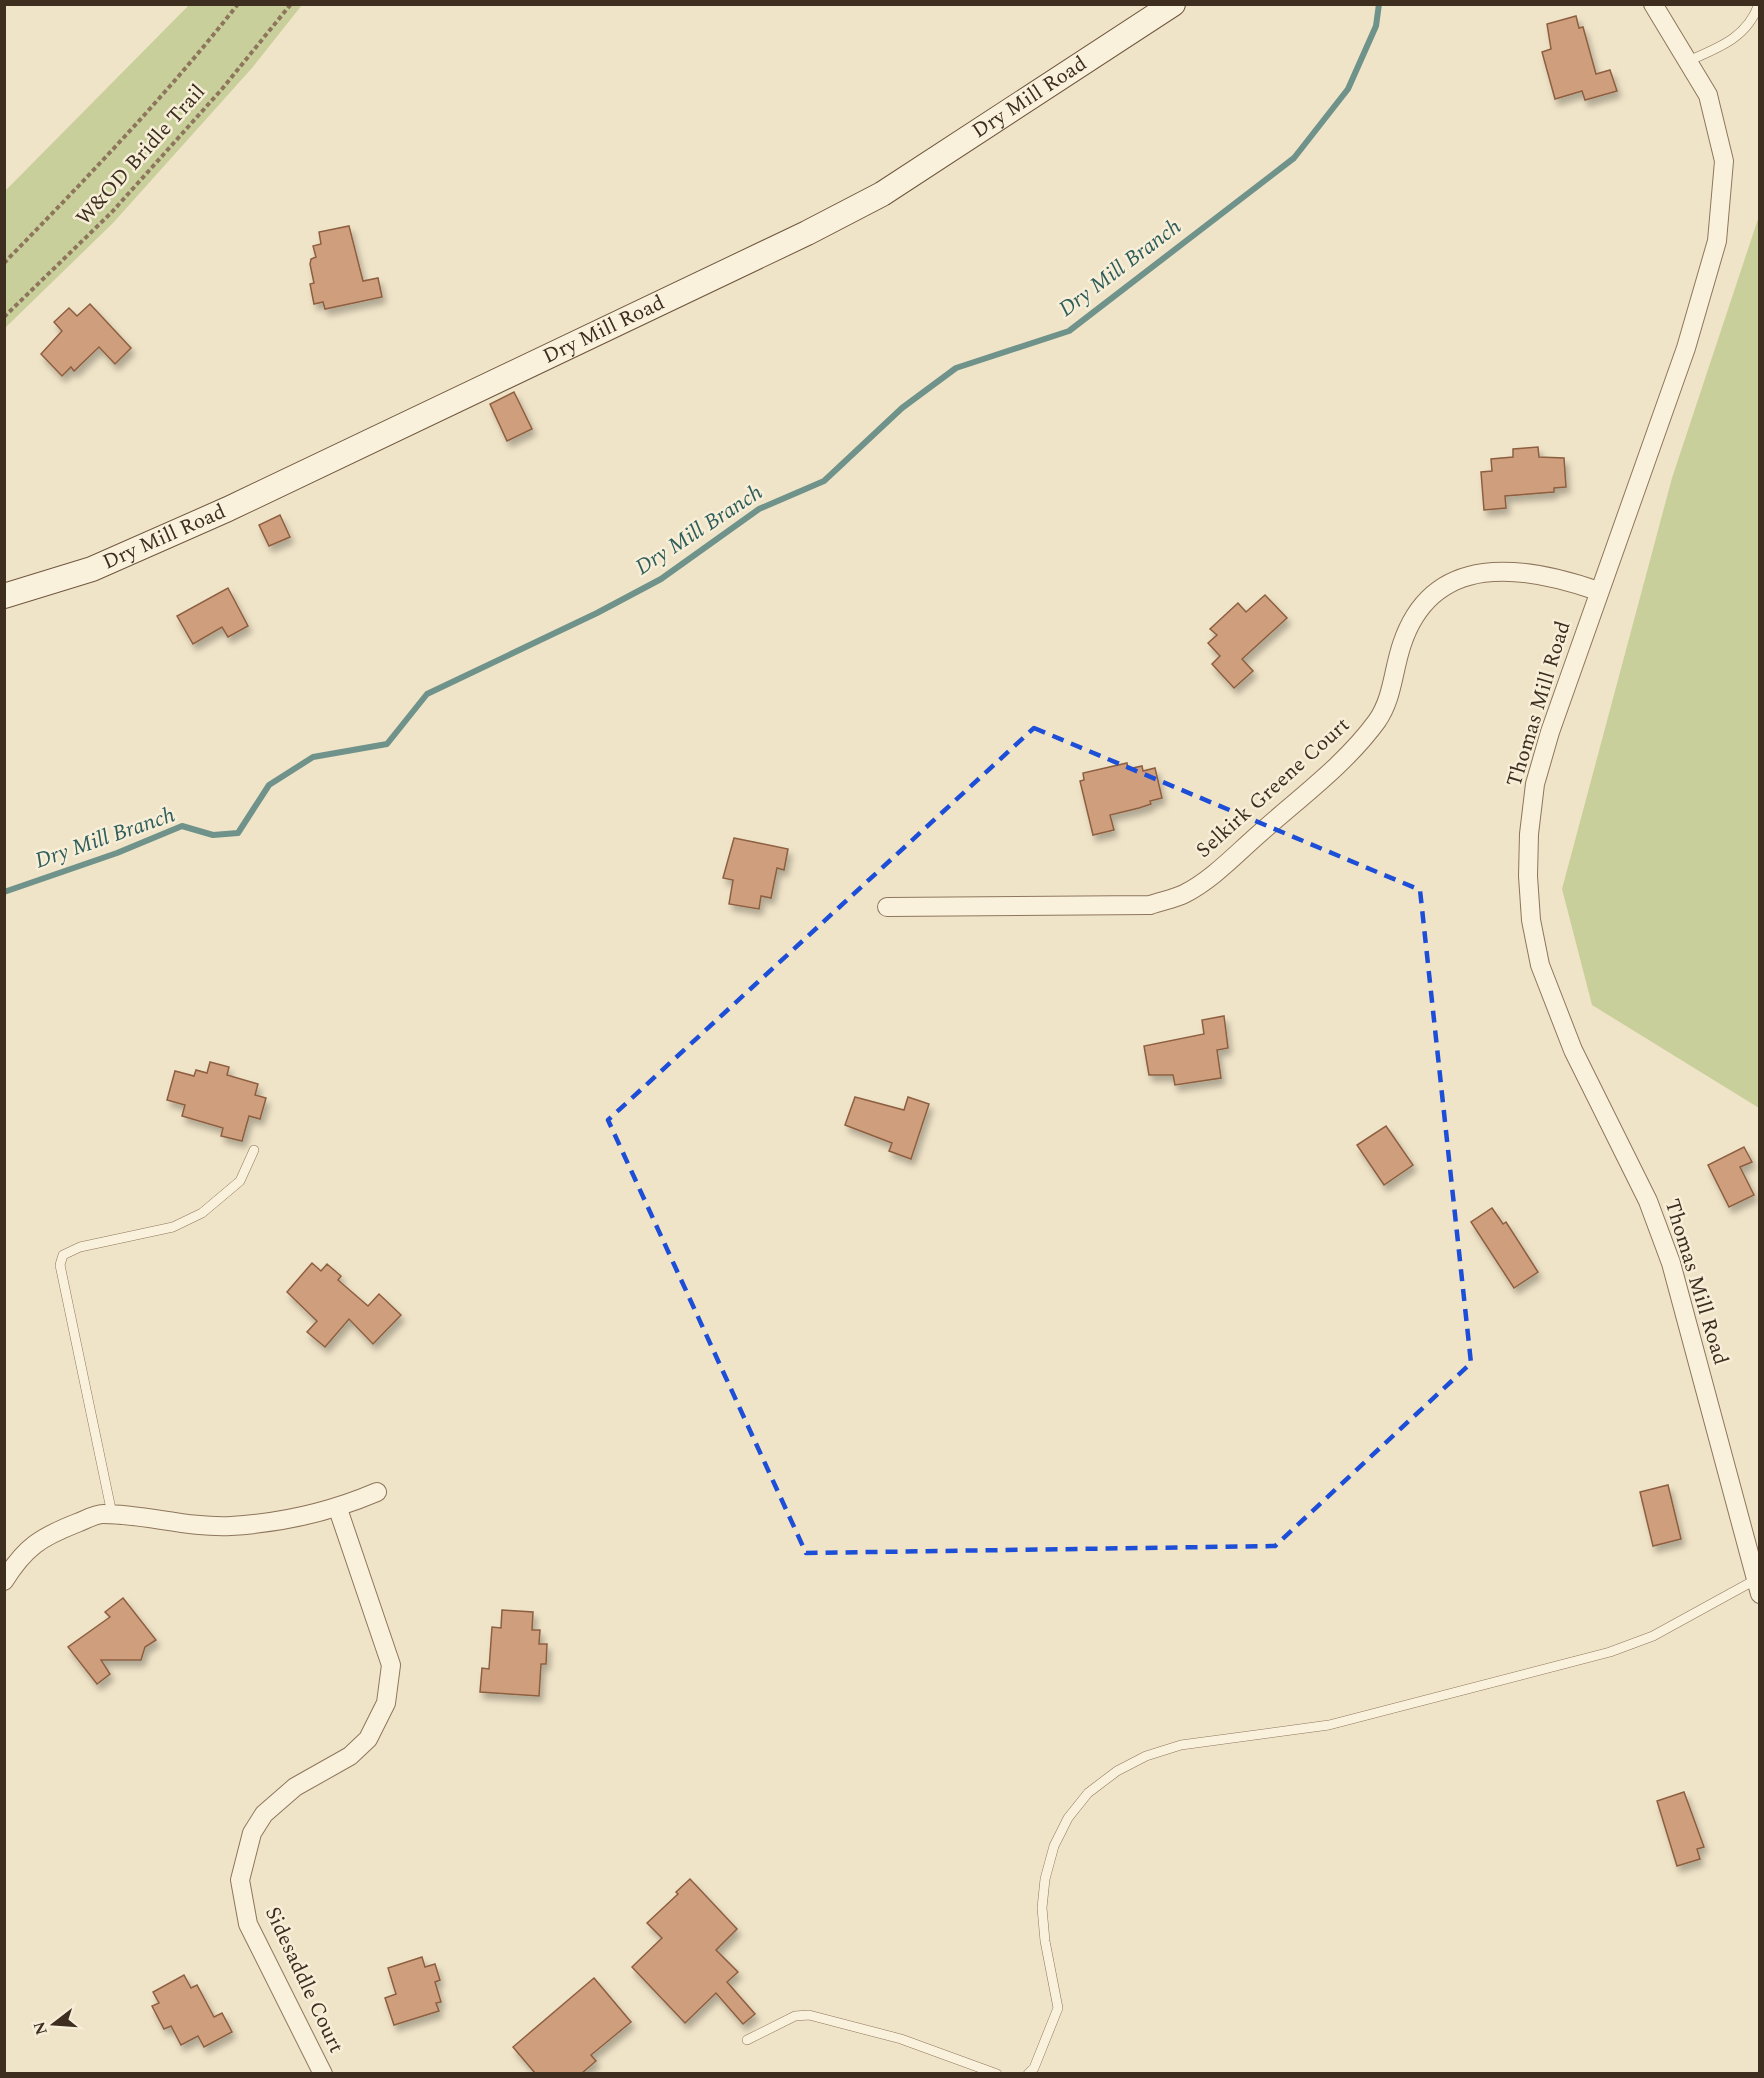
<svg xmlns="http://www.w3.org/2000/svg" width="1764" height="2078" viewBox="0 0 1764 2078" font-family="Spectral,serif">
	<defs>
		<filter id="shadow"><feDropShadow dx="3.5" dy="6" stdDeviation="3" flood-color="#0004"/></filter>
	</defs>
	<rect width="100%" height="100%" fill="#f0e4c8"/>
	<g fill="#c9cf9b">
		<path d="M190,4L302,5L252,68L113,223L5,328V191Z"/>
		<path d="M1759,216L1760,1108H1759L1592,1005L1562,889L1672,478Z"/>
	</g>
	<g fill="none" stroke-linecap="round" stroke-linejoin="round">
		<path stroke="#6f938a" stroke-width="6" d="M4,892L117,853L182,826L213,835L238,833L269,785L313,757L387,744L427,694L597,613L661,579L759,509L824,481L902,408L956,368L1069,331L1294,158L1348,89L1376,26L1379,4"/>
	</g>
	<g fill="#cf9f7d" stroke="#8d5f41" stroke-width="1.5" filter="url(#shadow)">
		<path d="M1576,16L1579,28L1583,27L1596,74L1610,70L1617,91L1585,100L1582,91L1555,99L1542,52L1551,49L1547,24Z"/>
		<path d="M349,226L363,281L378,278L382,297L325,309L323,302L314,304L310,284L314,283L310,264L311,259L316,257L313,246L321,244L319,232Z"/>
		<path d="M90,304L131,348L115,364L99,347L74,371L71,367L62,376L41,354L62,331L54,322L69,308L77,316Z"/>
		<path d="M514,392L532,429L507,441L490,404Z"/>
		<path d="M1538,447L1539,457L1564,458L1566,487L1554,488V492L1505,496L1506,508L1484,510L1481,472L1492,471L1491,459L1513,457V449Z"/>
		<path d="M280,515L290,537L269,546L259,525Z"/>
		<path d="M228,588L248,626L228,637L222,627L193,644L177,616Z"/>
		<path d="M1265,595L1287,618L1242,659L1253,671L1234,688L1212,664L1220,656L1208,643L1217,635L1210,629L1238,603L1246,612Z"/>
		<path d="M1127,763L1128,769L1142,766L1143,771L1155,768L1162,798L1150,801L1151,804L1139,808L1110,815L1114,830L1093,835L1080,781L1084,780L1083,773Z"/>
		<path d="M734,838L788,849L784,870L777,868L771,898L761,896L759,909L729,904L733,880L723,878Z"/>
		<path d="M1224,1016L1228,1048L1217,1050L1221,1078L1175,1085L1173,1075H1149L1144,1046L1204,1034L1202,1020Z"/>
		<path d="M210,1062L229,1067L227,1075L258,1084L255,1095L266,1098L260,1119L249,1116L242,1141L221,1136L223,1128L182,1116L185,1105L167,1100L175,1071L194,1076L196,1070L207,1073Z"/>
		<path d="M855,1097L904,1110L908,1097L929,1104L911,1159L889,1151L892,1143L845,1125Z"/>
		<path d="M1386,1126L1413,1165L1384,1185L1357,1145Z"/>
		<path d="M1744,1147L1752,1162L1740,1167L1754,1195L1729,1207L1708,1165Z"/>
		<path d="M1492,1208L1503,1224L1506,1222L1538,1272L1514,1288L1471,1222Z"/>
		<path d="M312,1263L321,1271L327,1264L341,1276L338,1280L368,1306L379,1294L401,1315L373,1344L349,1319L325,1347L307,1332L317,1321L287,1292Z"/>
		<path d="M1668,1485L1681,1539L1653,1546L1640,1492Z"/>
		<path d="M123,1598L156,1640L145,1647L141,1660H101L110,1674L97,1684L68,1647L110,1617L105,1612Z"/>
		<path d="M502,1610L533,1612L532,1630H540L539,1644H547L546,1664H541L539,1696L480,1692L482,1668L489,1669L492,1627L501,1628Z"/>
		<path d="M1684,1792L1704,1847L1697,1849L1700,1859L1677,1866L1657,1801Z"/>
		<path d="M690,1879L737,1929L716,1950L738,1972L727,1982L755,2014L743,2024L716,1993L685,2023L632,1967L662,1938L647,1923L678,1894L676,1892Z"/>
		<path d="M422,1957L425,1967L435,1964L440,1980L435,1982L441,2002L436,2003L439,2011L394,2025L385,1998L396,1994L388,1968Z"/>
		<path d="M184,1975L191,1988L197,1985L214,2017L222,2013L232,2032L204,2047L198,2036L181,2045L171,2026L164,2029L152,2006L159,2003L153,1992Z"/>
		<path d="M594,1978L631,2022L591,2055L596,2061L582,2073H535L513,2047Z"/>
	</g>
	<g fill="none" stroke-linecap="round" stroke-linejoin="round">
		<defs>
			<g id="lane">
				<path d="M1688,61C1718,48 1747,38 1759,4"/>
				<path d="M112,1514L60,1265L63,1255L80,1247L173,1227L202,1213L240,1181L254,1150"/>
				<path d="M747,2040L795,2016L809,2015L901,2039L997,2074"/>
				<path d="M1028,2074L1034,2068L1058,2008L1045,1941L1042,1908L1045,1879L1054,1846L1068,1818L1088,1793L1117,1771L1146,1756L1181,1745L1329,1725L1610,1652L1653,1636L1755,1580"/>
			</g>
			<g id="street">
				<path d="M1653,4L1708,95L1724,161L1717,241L1686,348L1550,732L1535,784L1529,834L1528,876L1531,920L1540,965L1573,1050L1648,1201L1671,1263L1760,1594"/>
				<path d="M887,907L1150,905C1161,901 1174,899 1184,894C1212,880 1236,854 1259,834C1299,798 1345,765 1377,721C1393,698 1393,670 1402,644C1433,551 1524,565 1598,591"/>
				<path d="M4,1581C25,1547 41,1537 77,1523C85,1520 95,1514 103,1514C146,1514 187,1528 231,1526C282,1523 330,1512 377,1492"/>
				<path d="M323,2074L248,1924L240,1880L252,1833L264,1814L295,1787L350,1756L368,1739L386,1703L391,1665L338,1509"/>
			</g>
			<g id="secondary">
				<path id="s1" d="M4,596L92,569L228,509L807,233L882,194L1173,4"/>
			</g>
		</defs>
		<use href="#lane" stroke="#8d765c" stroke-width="10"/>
		<use href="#street" stroke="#8d765c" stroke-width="20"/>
		<use href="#secondary" stroke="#6f573f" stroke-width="26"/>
		<g stroke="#8d765c" stroke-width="4" stroke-dasharray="4.5 3" stroke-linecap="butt">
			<path d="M4,263C85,180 166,96 238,4"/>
			<path d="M4,317L112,212L222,89L291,4"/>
		</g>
		<use href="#lane" stroke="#faf1dc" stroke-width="9"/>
		<use href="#street" stroke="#faf1dc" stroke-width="18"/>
		<use href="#secondary" stroke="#faf1dc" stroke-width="24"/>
	</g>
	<path fill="none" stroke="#1d4ed8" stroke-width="4.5" stroke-dasharray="12 8" stroke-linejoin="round" d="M1034,728L1420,890L1471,1363L1275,1546L806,1553L608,1120Z"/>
	<g text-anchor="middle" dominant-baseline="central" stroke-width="5" stroke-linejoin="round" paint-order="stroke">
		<g font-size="21" fill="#3d2e20" stroke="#f7eed8">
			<text stroke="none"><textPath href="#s1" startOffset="1143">Dry Mill Road</textPath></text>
			<text transform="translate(141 155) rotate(-48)">W&amp;OD Bridle Trail</text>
			<text stroke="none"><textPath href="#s1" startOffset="657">Dry Mill Road</textPath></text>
			<text stroke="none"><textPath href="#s1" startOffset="171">Dry Mill Road</textPath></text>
			<text transform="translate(1539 704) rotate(-73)">Thomas Mill Road</text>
			<text transform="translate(1273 788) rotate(-42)">Selkirk Greene Court</text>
			<text transform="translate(1696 1282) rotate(73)">Thomas Mill Road</text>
			<text transform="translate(304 1980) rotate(65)">Sidesaddle Court</text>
		</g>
		<g font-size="22" font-style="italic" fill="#2f5d5a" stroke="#f7eed8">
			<text transform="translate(1120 268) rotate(-37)">Dry Mill Branch</text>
			<text transform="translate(699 530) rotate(-33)">Dry Mill Branch</text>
			<text transform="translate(105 838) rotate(-19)">Dry Mill Branch</text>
		</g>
	</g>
	<rect width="1764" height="2078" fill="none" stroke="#3d2e20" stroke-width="12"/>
	<g transform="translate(54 2024) rotate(253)" stroke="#f7eed8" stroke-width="4.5" paint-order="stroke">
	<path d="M0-4.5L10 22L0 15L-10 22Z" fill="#3d2e20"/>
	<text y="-9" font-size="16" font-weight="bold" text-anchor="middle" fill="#3d2e20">N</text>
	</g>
</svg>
